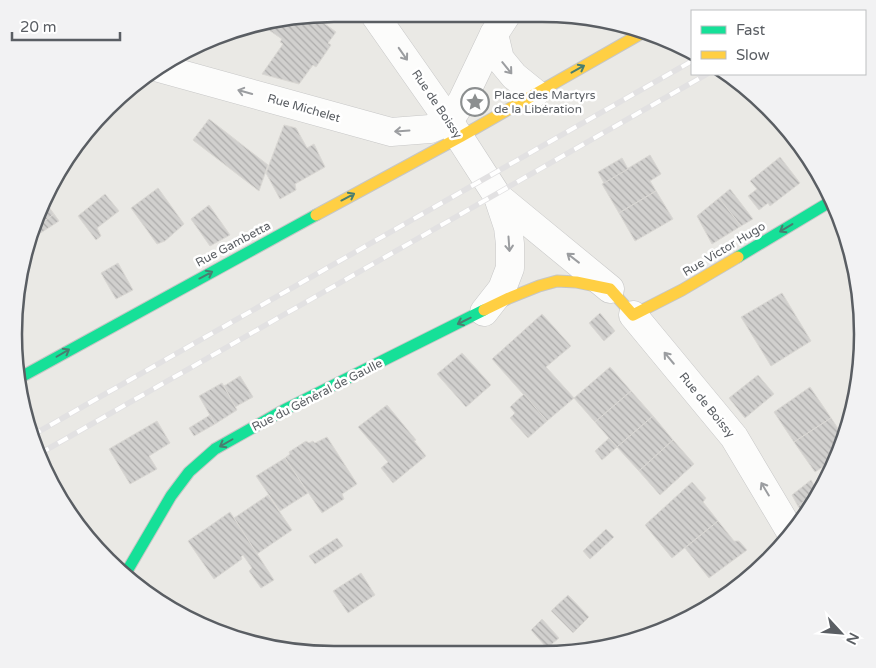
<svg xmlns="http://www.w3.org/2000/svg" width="876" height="668" viewBox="0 0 876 668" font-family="'Varela Round',sans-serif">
	<defs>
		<pattern id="building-back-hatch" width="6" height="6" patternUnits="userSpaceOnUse" patternTransform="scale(1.25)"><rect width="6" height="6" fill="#d1d0ce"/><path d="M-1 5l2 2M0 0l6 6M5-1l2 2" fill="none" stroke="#adacab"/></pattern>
	</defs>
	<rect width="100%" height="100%" fill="#eae9e5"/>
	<g fill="url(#building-back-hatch)" stroke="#dad8d4">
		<path d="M314,16L336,32L328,43L331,45L316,67L313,65L299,84L262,74L283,44L280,42L282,39L263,26L265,23Z"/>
		<path d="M209,119L268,165L259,191L193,140Z"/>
		<path d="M284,125L296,128L307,148L314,144L325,167L295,184L296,190L280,199L266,173Z"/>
		<path d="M650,155L661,174L650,181L656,191L619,213L602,184Z"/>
		<path d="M780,157L800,183L770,206L768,203L759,210L748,196L757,189L750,181Z"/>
		<path d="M622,158L628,169L604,183L598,172Z"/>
		<path d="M158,188L184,224L165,241L157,244L131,208Z"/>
		<path d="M730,189L753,219L741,226L719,198Z"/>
		<path d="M656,191L673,219L635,241L619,213Z"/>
		<path d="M105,194L119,211L97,228L101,236L96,240L78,216Z"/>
		<path d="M719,198L741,226L712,244L697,216Z"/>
		<path d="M45,202L54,214L35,228V227Z"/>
		<path d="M209,205L230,235L210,246L191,219Z"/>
		<path d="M54,214L59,221L39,234L35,228Z"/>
		<path d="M118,263L133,290L116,299L101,273Z"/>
		<path d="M782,293L811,341L771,366L741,317Z"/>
		<path d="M600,313L615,331L604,341L589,323Z"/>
		<path d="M542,314L571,346L546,367L574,398L547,421L492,359Z"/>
		<path d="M462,353L491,385L466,407L437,374Z"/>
		<path d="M610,367L631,391L595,422L574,398Z"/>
		<path d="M758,375L774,394L745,418L729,398Z"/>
		<path d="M240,376L253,397L235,407L224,386Z"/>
		<path d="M222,383L237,410L215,424L199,396Z"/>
		<path d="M810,387L831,418L794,442L774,412Z"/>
		<path d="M631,391L653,416L617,447L595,422Z"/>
		<path d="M524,394L547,421L528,438L510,418L515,413L510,407Z"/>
		<path d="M387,405L416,440L414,441L426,456L393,483L381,468L388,462L358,427Z"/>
		<path d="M210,415L215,424L194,436L189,428Z"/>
		<path d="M653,416L673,440L639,471L617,447Z"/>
		<path d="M831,418L841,433L829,463L815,472L794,442Z"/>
		<path d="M157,421L170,443L149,456L157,469L130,484L109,449Z"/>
		<path d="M327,437L357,484L342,494L344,499L322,513L285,458L290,454L289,452L306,441L309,443L313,441L315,443Z"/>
		<path d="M609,438L617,447L602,460L595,451Z"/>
		<path d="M673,440L694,464L660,495L639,471Z"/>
		<path d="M285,458L308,493L280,511L256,476Z"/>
		<path d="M811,480L817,491L798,506L792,495Z"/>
		<path d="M692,482L706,498L703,502L718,521L672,558L645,525Z"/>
		<path d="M817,491L808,512L804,516L798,506Z"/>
		<path d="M268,495L292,530L257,554L234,518Z"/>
		<path d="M230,512L274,580L261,588L249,571L252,568L243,555L241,557L242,559L214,579L188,541Z"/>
		<path d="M718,521L734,541H739L747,550L709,578L685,548Z"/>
		<path d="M606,529L614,537L590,559L583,551Z"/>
		<path d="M337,538L343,546L315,564L309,556Z"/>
		<path d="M361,573L375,595L348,613L333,591Z"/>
		<path d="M568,595L589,617L573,633L551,611Z"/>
		<path d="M713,600L718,601L683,618L706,601L708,603Z"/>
		<path d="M542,619L559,638L547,648L531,630Z"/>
	</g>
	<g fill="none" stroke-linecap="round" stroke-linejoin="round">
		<defs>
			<g id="street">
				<path d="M374,14L449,121L498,197L508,227L510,244V268L502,289L484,312"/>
				<path d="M494,34L500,59L514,76L535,93"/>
				<path d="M159,68L391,132L430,129L449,121"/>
				<path d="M449,121L462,101L494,34L507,14"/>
				<path d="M498,197L610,289"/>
				<path d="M633,315L734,437L790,531"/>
			</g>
			<g id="fast">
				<path d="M738,257L828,203"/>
				<path d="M21,377L316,215"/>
				<path d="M127,571L171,496L189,472L215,449L284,410L484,310"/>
			</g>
			<g id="slow">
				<path d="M316,215L460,137L642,33"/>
				<path d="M484,310L509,298L539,286L557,281L576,282L610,289L633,315L682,290L738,257"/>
			</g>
		</defs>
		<use href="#street" stroke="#c7c7c7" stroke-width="29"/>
		<use href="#fast" stroke="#c6c6c5" stroke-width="13"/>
		<use href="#slow" stroke="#c6c6c5" stroke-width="13"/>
		<use href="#street" stroke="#fcfcfb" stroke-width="28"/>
		<use href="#fast" stroke="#16e098" stroke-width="11"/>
		<use href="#slow" stroke="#ffcf43" stroke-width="11"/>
		<defs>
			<g id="rail">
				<path d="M31,436L692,61"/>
				<path d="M39,454L707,74"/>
			</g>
		</defs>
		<use href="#rail" stroke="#e2e1e2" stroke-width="5.5"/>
		<use href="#rail" stroke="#fff" stroke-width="4" stroke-dasharray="11" stroke-linecap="butt"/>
	</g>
	<defs><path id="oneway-shaft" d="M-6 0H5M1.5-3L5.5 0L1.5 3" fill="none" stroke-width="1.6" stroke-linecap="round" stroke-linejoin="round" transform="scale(1.25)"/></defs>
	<g stroke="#9b9da0">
		<use href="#oneway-shaft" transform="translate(403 54) rotate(55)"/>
		<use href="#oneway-shaft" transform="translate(507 68) rotate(51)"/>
		<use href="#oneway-shaft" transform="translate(245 92) rotate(-164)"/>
		<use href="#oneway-shaft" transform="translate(402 131) rotate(176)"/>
		<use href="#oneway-shaft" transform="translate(509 244) rotate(86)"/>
		<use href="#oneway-shaft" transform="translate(573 258) rotate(-142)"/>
		<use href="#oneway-shaft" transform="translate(669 358) rotate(-130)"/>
		<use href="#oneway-shaft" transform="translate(765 489) rotate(-121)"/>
	</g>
	<g stroke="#497e70">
		<use href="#oneway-shaft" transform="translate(578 69) rotate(-29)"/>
		<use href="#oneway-shaft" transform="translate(348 197) rotate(-28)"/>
		<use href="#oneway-shaft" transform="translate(786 228) rotate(149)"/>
		<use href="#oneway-shaft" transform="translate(206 275) rotate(-28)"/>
		<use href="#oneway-shaft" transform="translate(464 321) rotate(154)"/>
		<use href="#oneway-shaft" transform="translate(63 353) rotate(-30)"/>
		<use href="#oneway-shaft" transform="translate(226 443) rotate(150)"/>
	</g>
	<defs>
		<symbol id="sight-ring" viewBox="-11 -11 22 22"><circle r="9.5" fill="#fff" stroke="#8c8f90" stroke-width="1.5"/><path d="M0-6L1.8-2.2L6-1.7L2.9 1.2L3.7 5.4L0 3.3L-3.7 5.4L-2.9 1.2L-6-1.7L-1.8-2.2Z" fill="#8c8f90"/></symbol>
	</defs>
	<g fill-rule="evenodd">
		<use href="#sight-ring" x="459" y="86" width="32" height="32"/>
	</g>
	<g text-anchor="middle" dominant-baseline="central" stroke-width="5" stroke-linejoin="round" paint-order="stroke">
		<g font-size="12" fill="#5a5e63" stroke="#fff" text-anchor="start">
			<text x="494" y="95">Place des Martyrs<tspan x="494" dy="14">de la Libération</tspan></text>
		</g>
		<g font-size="12" fill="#5a5e63" stroke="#fff">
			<text transform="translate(437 104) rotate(56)">Rue de Boissy</text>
			<text transform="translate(304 108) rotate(16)">Rue Michelet</text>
			<text transform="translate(233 244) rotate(-28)">Rue Gambetta</text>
			<text transform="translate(724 249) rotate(-31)">Rue Victor Hugo</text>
			<text transform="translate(317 395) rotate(-27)">Rue du Général de Gaulle</text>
			<text transform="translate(707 405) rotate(51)">Rue de Boissy</text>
		</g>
	</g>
	<path d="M0 0H876V668H0ZM334 22H542A312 312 0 0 1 854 334V334A312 312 0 0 1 542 646H334A312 312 0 0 1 22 334V334A312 312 0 0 1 334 22Z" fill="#f2f2f3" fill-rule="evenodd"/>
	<path fill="none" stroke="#5a5e63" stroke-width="2.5" d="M334 22H542A312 312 0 0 1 854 334V334A312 312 0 0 1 542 646H334A312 312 0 0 1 22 334V334A312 312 0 0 1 334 22Z"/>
	<rect x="691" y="10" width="175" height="65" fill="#ffffff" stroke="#bdbfc1"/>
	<rect x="701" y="26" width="25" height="8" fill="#16e098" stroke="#bdbfc1"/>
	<text x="736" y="35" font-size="15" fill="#5a5e63">Fast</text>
	<rect x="701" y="51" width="25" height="8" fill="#ffcf43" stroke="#bdbfc1"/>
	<text x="736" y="60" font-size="15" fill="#5a5e63">Slow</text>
	<g transform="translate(841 633) rotate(116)" stroke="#ffffff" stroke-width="4" paint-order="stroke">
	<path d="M0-4L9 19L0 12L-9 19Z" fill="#5a5e63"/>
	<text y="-8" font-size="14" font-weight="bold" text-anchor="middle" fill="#5a5e63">N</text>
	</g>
	<path d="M12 32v8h108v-8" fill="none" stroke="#5a5e63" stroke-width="2.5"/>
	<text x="20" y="32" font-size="15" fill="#5a5e63" stroke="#ffffff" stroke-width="4" paint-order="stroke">20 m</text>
</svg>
